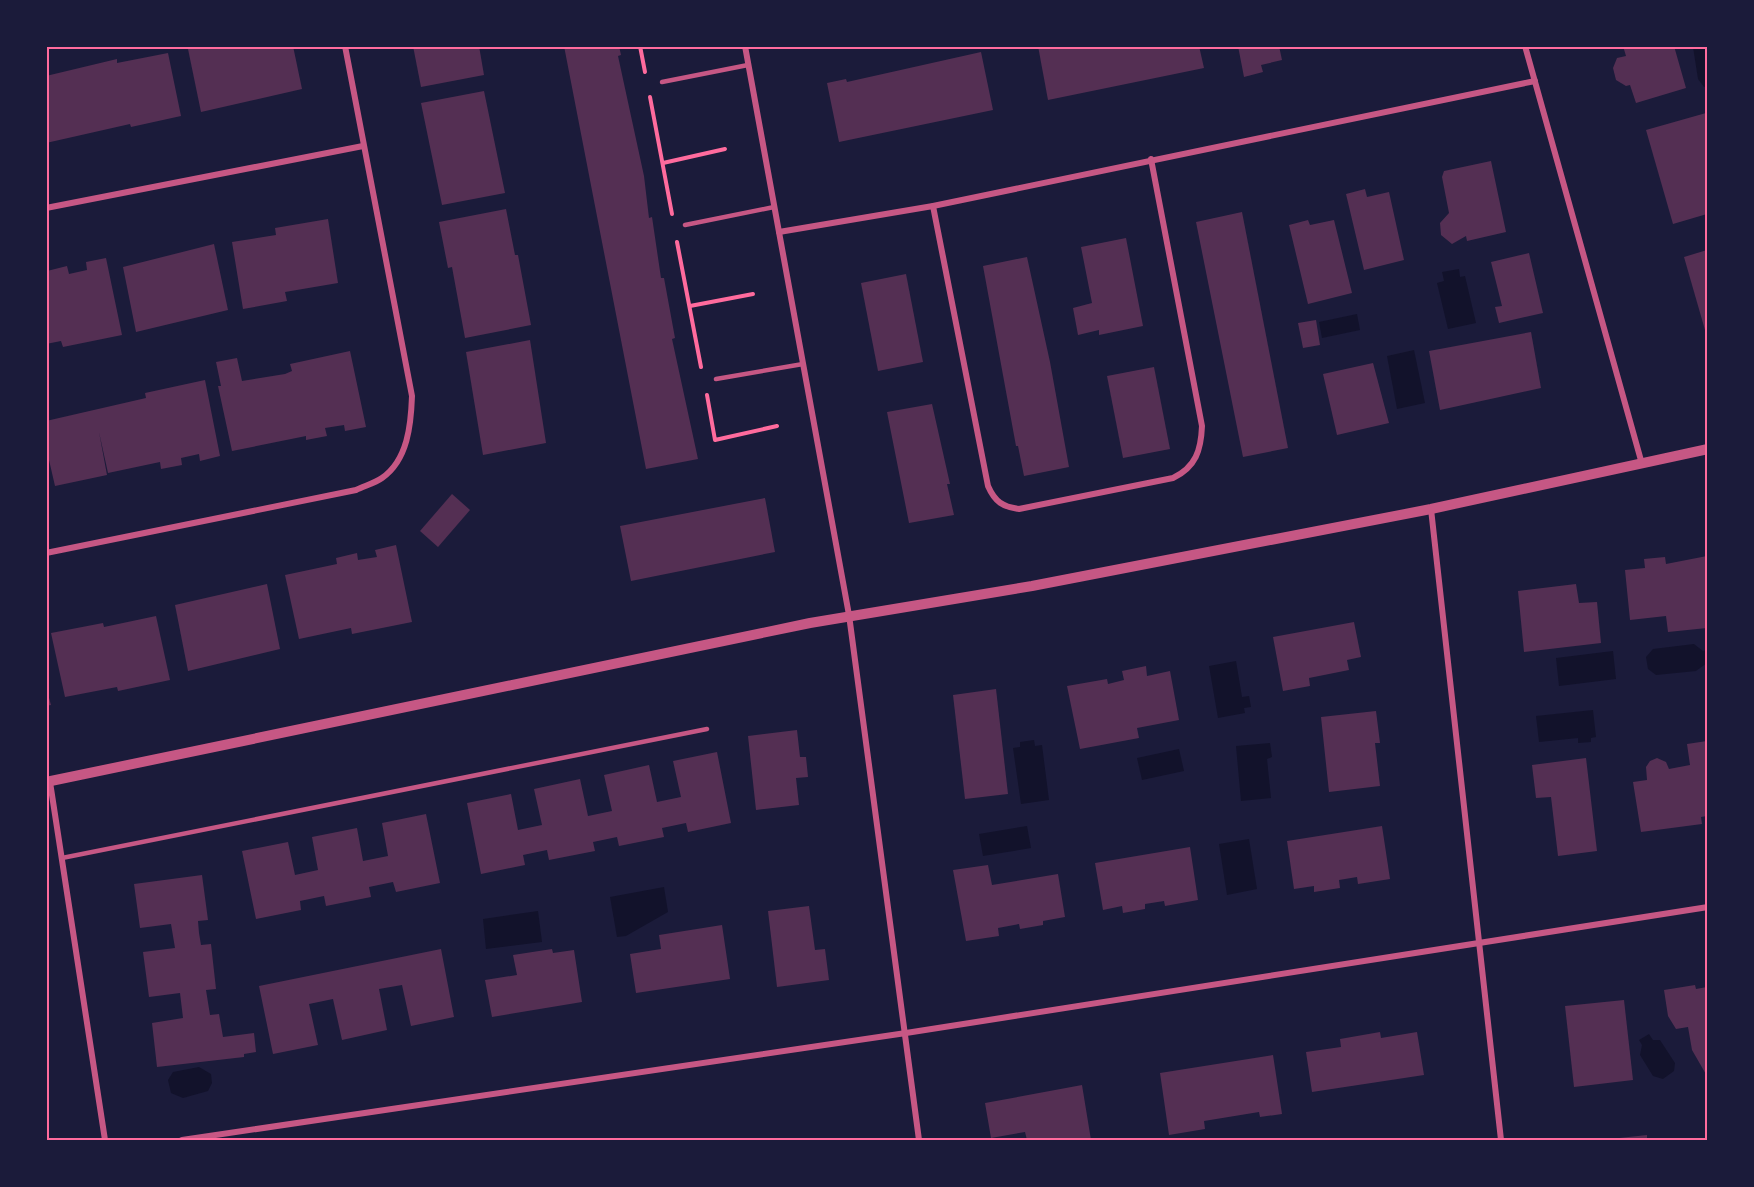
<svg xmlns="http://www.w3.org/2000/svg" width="1754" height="1187" viewBox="0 0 1754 1187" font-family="Figtree,sans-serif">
	<rect width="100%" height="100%" fill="#1b1b3a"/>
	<g fill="#12122b">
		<path d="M1693,47H1707V86L1704,87L1698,79Z"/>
		<path d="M1459,269L1460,277L1465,276L1476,323L1448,329L1437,283L1444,281L1442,272Z"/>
		<path d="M1357,314L1360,330L1322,338L1319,322Z"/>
		<path d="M1414,350L1425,403L1397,409L1387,356Z"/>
		<path d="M1694,644L1703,651L1707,650V663L1696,671L1656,675L1648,669L1646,657L1653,649Z"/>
		<path d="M1613,651L1616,679L1559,686L1556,658Z"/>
		<path d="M1236,661L1242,697L1249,696L1251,707L1244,708L1245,713L1218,718L1209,666Z"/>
		<path d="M1593,710L1596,737L1591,738V742L1578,743V738L1539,742L1536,716Z"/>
		<path d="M1034,740L1035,746L1042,745L1049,800L1021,804L1013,748L1020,747V742Z"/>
		<path d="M1270,743L1272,757L1267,759L1271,798L1241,801L1236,746Z"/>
		<path d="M1179,749L1184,771L1142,780L1137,758Z"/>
		<path d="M1027,826L1031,848L983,856L979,834Z"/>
		<path d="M1249,839L1257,889L1227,895L1219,844Z"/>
		<path d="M664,887L668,912L626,936L617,937L610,897Z"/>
		<path d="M538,911L542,942L486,949L483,919Z"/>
		<path d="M1649,1034L1653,1040H1660L1675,1063L1674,1071L1663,1079L1653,1076L1640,1055L1642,1045L1639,1040Z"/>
		<path d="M199,1067L211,1074L212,1083L208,1091L183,1098L171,1093L168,1080L173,1072Z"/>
	</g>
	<g fill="#542f53">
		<path d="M198,46H293L302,89L201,112L188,49Z"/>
		<path d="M413,46H479L484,75L421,87Z"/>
		<path d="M564,46H619L621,55L618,56L644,176L649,218L652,217L661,278H664L675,338L672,339L698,459L646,469Z"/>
		<path d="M1038,46H1199L1204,68L1048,100Z"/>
		<path d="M1238,46H1279L1282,60L1261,65L1263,72L1244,77Z"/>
		<path d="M1623,46H1674L1686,88L1636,103L1630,85L1626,86L1616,80L1613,68L1617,58L1626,56Z"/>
		<path d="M981,52L993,110L839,142L827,83L846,79L847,82Z"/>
		<path d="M168,53L181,116L131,127L130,124L46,143V76L117,59V63Z"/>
		<path d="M484,91L505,193L442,205L421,103Z"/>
		<path d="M1706,113L1707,214L1673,224L1646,130Z"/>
		<path d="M1491,161L1506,232L1467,241L1466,236L1452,244L1441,235L1440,223L1449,213L1442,177L1444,171Z"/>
		<path d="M1365,189L1367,197L1389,192L1404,260L1364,270L1346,194Z"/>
		<path d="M506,209L515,255H518L531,325L465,338L452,267L448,268L439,222Z"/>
		<path d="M1242,212L1288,448L1243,457L1196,222Z"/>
		<path d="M328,219L338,283L285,292L287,301L243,309L232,242L276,235L275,228Z"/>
		<path d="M1308,220L1310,225L1334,220L1352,293L1308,304L1289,225Z"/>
		<path d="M1126,238L1143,326L1099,335V330L1078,335L1073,308L1092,303L1081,247Z"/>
		<path d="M214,244L228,310L136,332L123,267Z"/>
		<path d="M1707,250V337L1684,257Z"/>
		<path d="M1529,253L1543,313L1499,323L1495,307L1502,306L1491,262Z"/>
		<path d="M1027,257L1050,362L1069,467L1024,476L1018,446H1016L983,266Z"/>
		<path d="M106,258L122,335L63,347L61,341L46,344L47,271L67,266L69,274L87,270L86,262Z"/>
		<path d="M906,274L923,362L878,371L861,283Z"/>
		<path d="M1316,320L1320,345L1303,348L1298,323Z"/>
		<path d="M1531,332L1541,388L1440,410L1429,351Z"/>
		<path d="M530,340L546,443L483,455L466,352Z"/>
		<path d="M350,351L366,427L345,431L344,425L325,428L327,436L306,440V436L232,451L218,386H221L216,362L237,358L242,381L285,374L292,371L290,364Z"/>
		<path d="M1373,363L1389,423L1337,435L1323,374Z"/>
		<path d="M1154,367L1170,449L1123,458L1107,376Z"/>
		<path d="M205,380L220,456L200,461L199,454L181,458L182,465L161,469L160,462L108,473L99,432L107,475L55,486L46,447V421L146,398L145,393Z"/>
		<path d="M932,404L950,484H947L954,515L909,523L887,412Z"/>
		<path d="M452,494L470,510L438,547L420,531Z"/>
		<path d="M765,498L775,552L631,581L620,526Z"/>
		<path d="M396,545L412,622L352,634L351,628L299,639L285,575L337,564L336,558L357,553L358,560L377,557L375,550Z"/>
		<path d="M1707,556V628L1668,632L1666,616L1630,620L1625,570L1645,568L1644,559L1665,557L1666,564Z"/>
		<path d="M267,584L280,649L188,671L175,605Z"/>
		<path d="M1576,584L1579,603L1597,602L1601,643L1524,652L1518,591Z"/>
		<path d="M156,616L170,680L118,691L117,687L65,697L51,633L103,623L104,627Z"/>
		<path d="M1354,622L1361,657L1347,660L1349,670L1309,678L1310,686L1283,691L1273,637Z"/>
		<path d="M1146,666L1147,676L1170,671L1179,720L1137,728L1139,738L1080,749L1067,686L1107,679L1108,684L1124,680L1122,671Z"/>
		<path d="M46,687L51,705L46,706Z"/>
		<path d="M996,689L1008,794L965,799L953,695Z"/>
		<path d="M1376,711L1380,743H1375L1380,786L1329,792L1321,717Z"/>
		<path d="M797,730L800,757H806L808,777L796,778L799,805L756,810L748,736Z"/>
		<path d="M1707,741V816L1701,817L1702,824L1641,832L1633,782L1647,780L1646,767L1650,761L1657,758L1666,762L1669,769L1690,765L1687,744Z"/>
		<path d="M717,752L731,823L688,832L686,823L662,828L664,837L619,846L617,837L593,842L595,851L549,860L547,850L523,855L525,865L481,874L467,803L511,794L518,830L542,825L534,789L580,779L588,816L612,811L604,775L649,765L657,802L681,797L673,761Z"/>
		<path d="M1586,758L1597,851L1558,856L1551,797L1536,798L1532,765Z"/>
		<path d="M426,814L440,883L396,892L393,882L369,887L371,897L326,906L324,896L300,901L301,910L256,919L242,851L288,842L295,875L318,870L312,837L357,828L363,861L388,856L382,823Z"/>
		<path d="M1382,826L1390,879L1358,884L1357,877L1339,880L1340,888L1314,892V886L1294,889L1287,841Z"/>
		<path d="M1190,847L1198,900L1165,906L1164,901L1145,904V909L1123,913L1122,906L1103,910L1095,863Z"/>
		<path d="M988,865L992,885L1058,874L1065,917L1043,921V925L1020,929L1019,924L998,928L999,936L966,941L953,870Z"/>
		<path d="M202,875L208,920L198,921L199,933L201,945L211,944L216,989L206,990L210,1015L219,1014L223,1037L254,1033L256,1052L244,1054V1057L157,1067L152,1023L183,1018L180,993L149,997L143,952L175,948L171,924L140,928L134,884Z"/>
		<path d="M809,906L815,950L825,949L829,980L777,987L768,911Z"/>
		<path d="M722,925L730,979L636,993L630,954L661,949L659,935Z"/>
		<path d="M441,949L454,1017L411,1026L402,985L379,989L387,1030L342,1040L333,999L309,1004L318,1045L273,1054L259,986Z"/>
		<path d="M552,949L553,953L574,950L582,1002L492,1017L485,980L517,975L513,955Z"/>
		<path d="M1695,985L1696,989L1707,987V1076L1692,1050L1688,1027L1676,1029L1668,1016L1664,990Z"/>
		<path d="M1624,1000L1633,1080L1574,1087L1565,1006Z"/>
		<path d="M1380,1032L1381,1038L1417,1032L1424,1075L1312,1092L1306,1052L1341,1047L1340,1039Z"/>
		<path d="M1273,1055L1282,1114L1260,1117L1259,1112L1204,1121L1205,1129L1169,1135L1160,1073Z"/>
		<path d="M1082,1085L1091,1140H1027L1025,1132L991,1138L985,1103Z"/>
		<path d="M1647,1135V1140H1610V1139Z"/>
	</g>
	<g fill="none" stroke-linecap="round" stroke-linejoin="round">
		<g stroke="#ff6b9d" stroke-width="4">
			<path d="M640,46L645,72"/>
			<path d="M650,97L672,214"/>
			<path d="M663,163L725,149"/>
			<path d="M677,242L701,367"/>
			<path d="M690,306L753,294"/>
			<path d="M707,395L715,440L777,426"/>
		</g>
		<g stroke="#c65784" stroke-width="4.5">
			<path d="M662,82L748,65"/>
			<path d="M685,225L774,207"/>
			<path d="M716,379L803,364"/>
			<path d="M62,858L707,729"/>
		</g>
		<g stroke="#c65784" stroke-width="6">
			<path d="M745,46L849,615L919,1140"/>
			<path d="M1525,46L1642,464"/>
			<path d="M933,206L988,486C995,502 1003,507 1019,509L1173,478C1196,467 1201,450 1202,426L1151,159"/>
			<path d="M46,208L363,146"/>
			<path d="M779,232L933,206L1535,81"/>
			<path d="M1431,509L1501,1140"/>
			<path d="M46,553L356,490C364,486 375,483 382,478C408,460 411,424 412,396L345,46"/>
			<path d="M50,782L105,1140"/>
			<path d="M182,1140L906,1033L1708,907"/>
		</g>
		<path stroke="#c65784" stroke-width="10" d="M46,782L810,623L1032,586L1431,509L1708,449"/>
	</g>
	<rect width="1754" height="1187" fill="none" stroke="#1b1b3a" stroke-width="96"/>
	<rect x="48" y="48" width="1658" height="1091" fill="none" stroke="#ff6b9d" stroke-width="2"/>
</svg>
